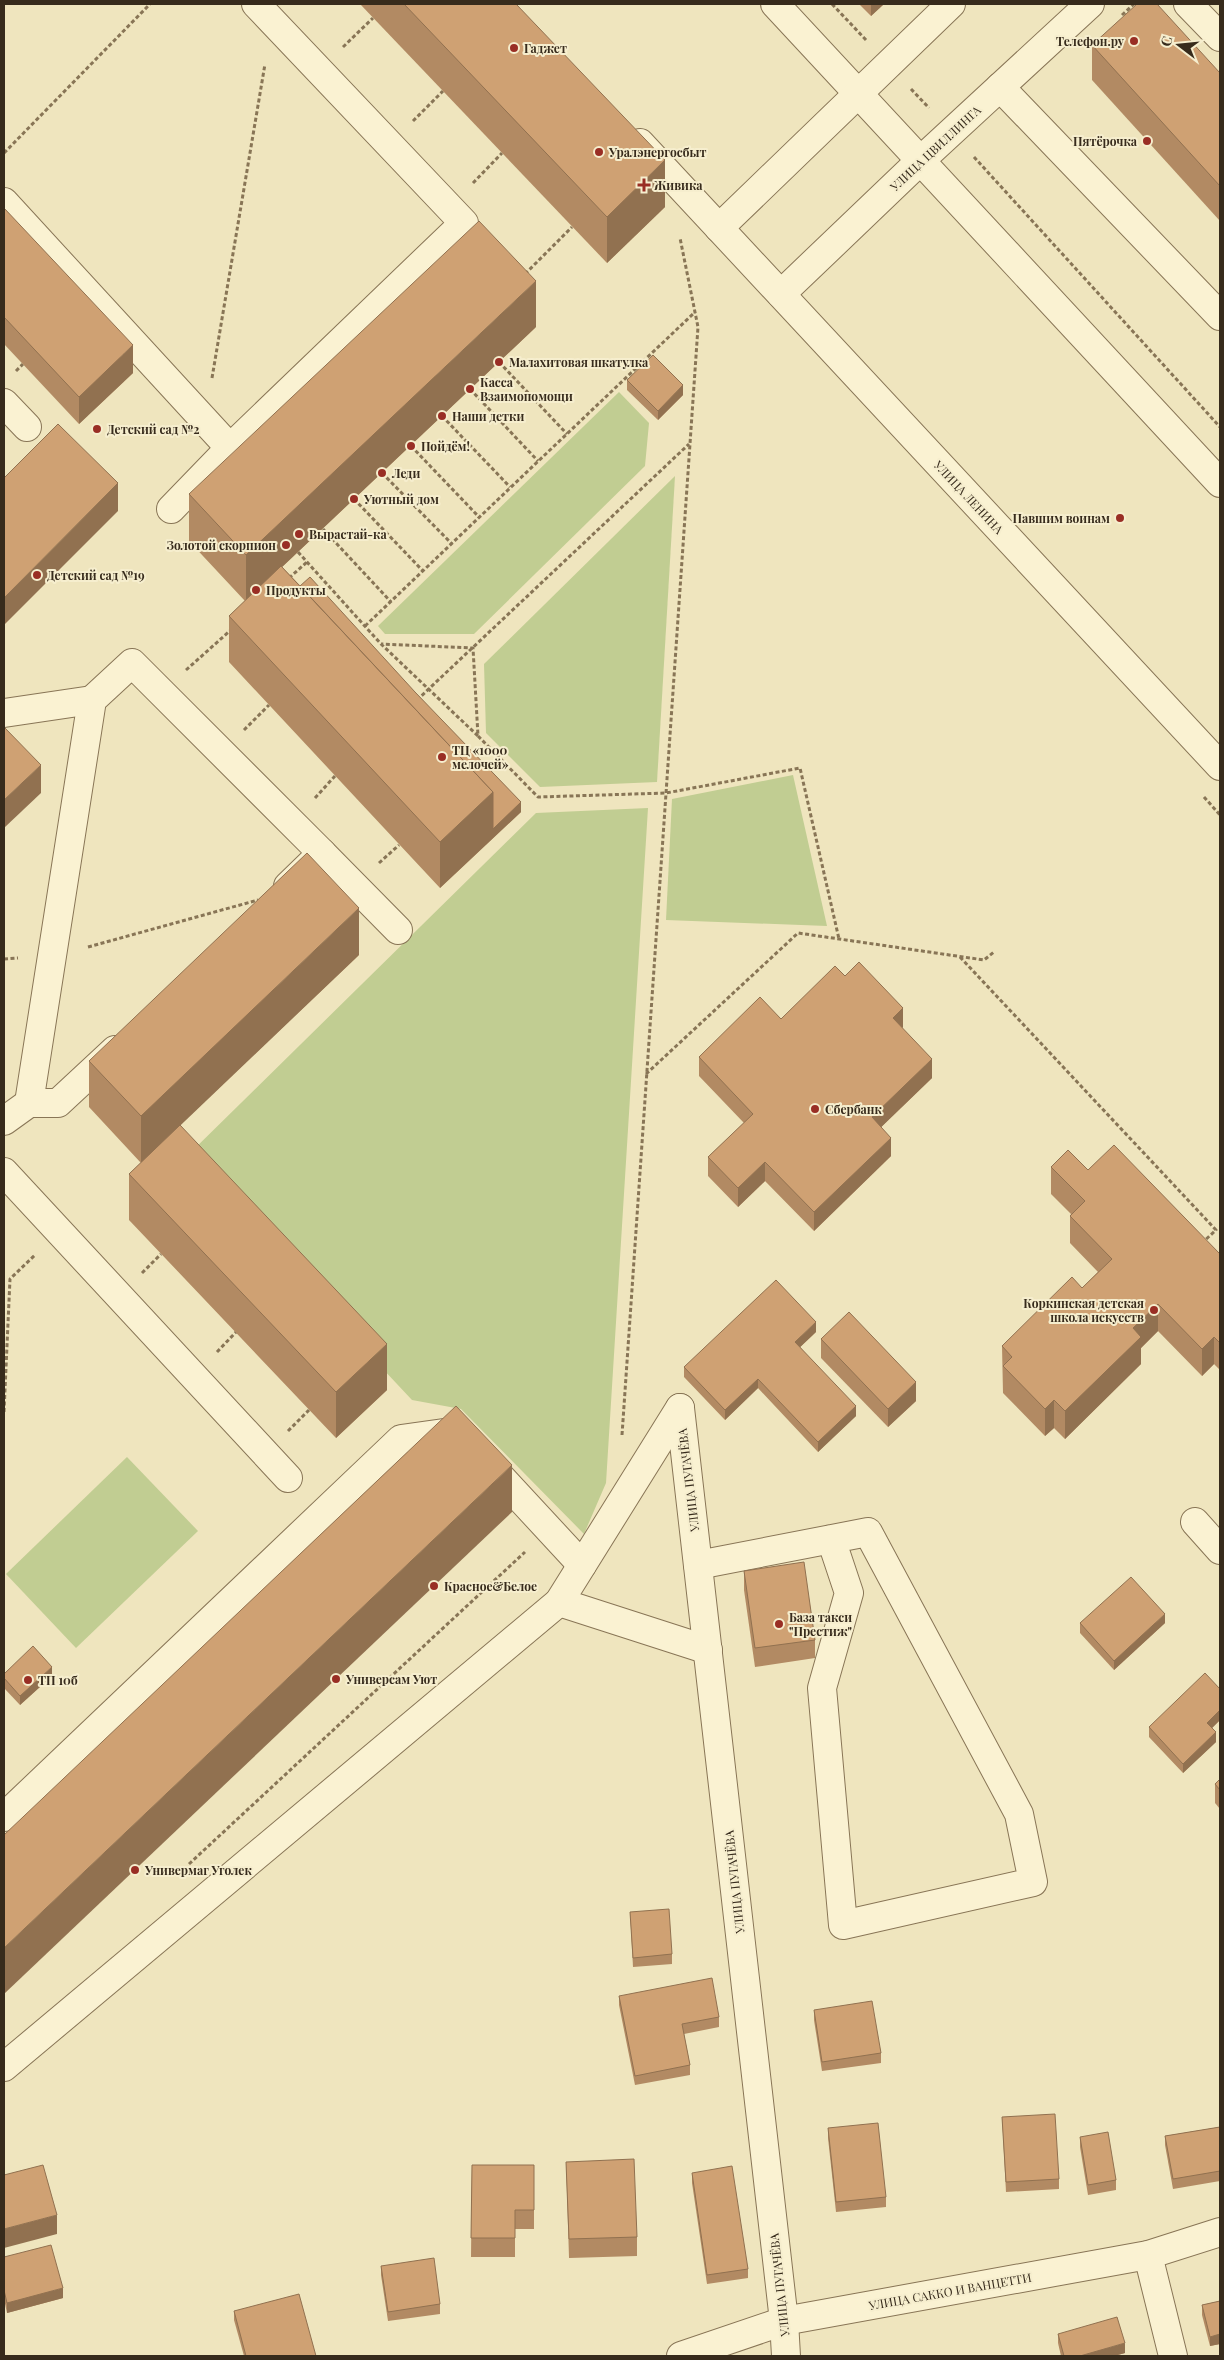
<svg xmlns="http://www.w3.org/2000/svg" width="1224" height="2360" viewBox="0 0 1224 2360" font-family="'Playfair Display',serif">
	<rect width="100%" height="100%" fill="#efe5be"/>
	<g fill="#c1cd92">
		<path d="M619,392L649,423L645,466L474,634H385L378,626Z"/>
		<path d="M675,476L657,782L540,787L486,733L484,664Z"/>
		<path d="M793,775L827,926L666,920L672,799Z"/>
		<path d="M648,808L606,1483L584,1534L461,1409L412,1400L185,1158L536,813Z"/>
		<path d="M127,1457L198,1531L76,1648L6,1574Z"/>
	</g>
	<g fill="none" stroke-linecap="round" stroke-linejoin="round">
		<defs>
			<g id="minor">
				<path d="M775,4L1220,483"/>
				<path d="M1188,4L1220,37"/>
				<path d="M1000,87L1220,316"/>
				<path d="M640,143L1220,766"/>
				<path d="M4,202L230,448L464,223L256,4"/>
				<path d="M719,228L951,4"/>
				<path d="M781,294L921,160L1090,4"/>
				<path d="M4,403L27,427"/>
				<path d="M171,509L230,448"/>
				<path d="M4,713L92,700"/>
				<path d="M322,853L398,930"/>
				<path d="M29,1103L92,700L132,663L322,853L288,886"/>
				<path d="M4,1121L29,1103H58L115,1050"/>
				<path d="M4,1172L288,1478"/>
				<path d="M680,1408L784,2321L786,2356"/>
				<path d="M1195,1522L1220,1550"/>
				<path d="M698,1565L868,1532L1019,1814L1033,1882L843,1925L822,1688L849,1593L831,1539"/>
				<path d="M559,1602L708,1650"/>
				<path d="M4,1817L401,1439L458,1431L582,1565"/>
				<path d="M4,2067L559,1602L680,1408"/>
				<path d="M1148,2255L1173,2356"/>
				<path d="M681,2356L784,2321L1148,2255L1220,2232"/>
			</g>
		</defs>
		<use href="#minor" stroke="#887556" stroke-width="30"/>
		<g stroke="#887556" stroke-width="3" stroke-dasharray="4 2.5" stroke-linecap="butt">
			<path d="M832,4L866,40"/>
			<path d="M1122,15L1134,4"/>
			<path d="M343,47L373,18"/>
			<path d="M911,89L929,108"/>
			<path d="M413,121L443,91"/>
			<path d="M4,153L150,4"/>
			<path d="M974,157L1220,427"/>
			<path d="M473,183L502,153"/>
			<path d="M525,274L572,227"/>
			<path d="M499,362L567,434"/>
			<path d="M16,371L23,364"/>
			<path d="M212,378L265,64"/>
			<path d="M470,389L538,461"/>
			<path d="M442,416L510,487"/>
			<path d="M411,446L479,517"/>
			<path d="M382,473L452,544"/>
			<path d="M354,499L423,571"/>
			<path d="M323,529L391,602"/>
			<path d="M298,552L381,644L478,736L473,648L381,644"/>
			<path d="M289,578L307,562"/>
			<path d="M365,626L695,312"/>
			<path d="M186,670L232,629"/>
			<path d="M417,700L689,444"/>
			<path d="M244,730L269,705"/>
			<path d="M478,736L538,797L666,793L800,768L839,939"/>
			<path d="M1204,797L1220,815"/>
			<path d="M315,798L335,776"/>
			<path d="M379,863L399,845"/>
			<path d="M88,947L258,900"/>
			<path d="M960,957L1216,1230L1203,1242"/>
			<path d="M4,959L18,958"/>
			<path d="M646,1074L798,933L984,960L994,952"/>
			<path d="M142,1273L161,1254"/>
			<path d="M217,1352L236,1332"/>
			<path d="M4,1412L10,1279L35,1255"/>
			<path d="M288,1431L309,1410"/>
			<path d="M622,1435L698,327L680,238"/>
			<path d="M189,1864L525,1552"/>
		</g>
		<use href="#minor" stroke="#faf2d2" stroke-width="28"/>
	</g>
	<g fill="#b28a63">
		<path d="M360,4H516L665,207L607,263Z"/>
		<path d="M859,4H884L871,16Z"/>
		<path d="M1092,45L1220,73V221L1092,80Z"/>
		<path d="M4,208L133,373L79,424L4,344Z"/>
		<path d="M536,327L282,567L521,812L440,888L229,662V616L245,601L189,541V494Z"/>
		<path d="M627,380L683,395L658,420L627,390Z"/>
		<path d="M359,955L180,1125L387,1390L336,1438L129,1220V1174L141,1163L89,1107V1061Z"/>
		<path d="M845,976L903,1027L902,1028L932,1078L881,1127L891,1156L814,1231L765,1181L738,1207L708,1176V1157L744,1123L699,1076V1057L781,1019Z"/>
		<path d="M1051,1167L1088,1170L1220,1254V1370L1214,1364L1202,1376L1158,1331L1141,1348V1364L1065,1439L1054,1428L1045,1436L1003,1393L1002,1346L1082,1288L1098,1272L1070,1243V1216L1071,1214L1051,1194Z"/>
		<path d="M816,1332L800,1347L856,1416L818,1452L758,1388L725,1420L684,1377V1367Z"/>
		<path d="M821,1339L916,1401L888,1427L821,1358Z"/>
		<path d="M744,1571L815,1640V1658L755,1667L744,1590Z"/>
		<path d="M1080,1623H1165L1114,1670L1080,1633Z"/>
		<path d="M4,1674L52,1676L20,1705L4,1688Z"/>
		<path d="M1220,1689V1720L1212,1728L1216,1742L1183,1773L1149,1737V1727Z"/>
		<path d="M1220,1779V1809L1215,1803V1784Z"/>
		<path d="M630,1912L672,1954V1964L633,1967Z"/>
		<path d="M619,1996L719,2017V2027L684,2034L690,2065V2075L635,2085L619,2005Z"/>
		<path d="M814,2010L881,2053V2063L822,2071L814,2020Z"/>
		<path d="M1002,2117L1059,2179V2189L1006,2192Z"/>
		<path d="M1220,2127V2181L1173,2189L1165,2145V2136Z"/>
		<path d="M828,2128L886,2197V2207L836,2212L828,2138Z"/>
		<path d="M1080,2137L1116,2180V2190L1088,2195L1080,2147Z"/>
		<path d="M566,2162L637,2237V2256L569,2258Z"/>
		<path d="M472,2165H534V2229H515V2257H471Z"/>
		<path d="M692,2173L748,2269V2278L707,2284L692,2183Z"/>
		<path d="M4,2257L63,2298L7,2313L4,2299Z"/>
		<path d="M381,2266L440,2304V2314L388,2321L381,2275Z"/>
		<path d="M1220,2301V2344L1210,2346L1202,2315V2305Z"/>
		<path d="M234,2311L316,2356H244L234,2320Z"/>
		<path d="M1058,2334L1125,2353L1114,2356H1061L1058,2343Z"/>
	</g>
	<g fill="#917150">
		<path d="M871,4H884L871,16Z"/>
		<path d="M665,160V207L607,263V217Z"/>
		<path d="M536,281V327L246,601V555Z"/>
		<path d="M133,345V373L79,424V397Z"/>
		<path d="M683,385V395L658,420V411Z"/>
		<path d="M118,483V511L4,625V598Z"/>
		<path d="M41,765V793L4,828V800Z"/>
		<path d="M493,792L521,802V812L440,888V842Z"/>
		<path d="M359,908V955L141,1163V1116Z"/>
		<path d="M903,1008V1027L893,1037V1018Z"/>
		<path d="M932,1059V1078L872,1136V1117Z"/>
		<path d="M891,1138V1156L814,1231V1212Z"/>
		<path d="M765,1162V1181L738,1207V1188Z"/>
		<path d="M1158,1304V1331L1141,1348V1364L1065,1439V1411L1133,1328Z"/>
		<path d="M816,1322V1332L795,1352V1342Z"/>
		<path d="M1214,1337V1364L1202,1376V1349Z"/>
		<path d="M387,1344V1390L336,1438V1392Z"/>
		<path d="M758,1379V1388L725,1420V1410Z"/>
		<path d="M916,1382V1401L888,1427V1409Z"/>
		<path d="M1054,1400V1428L1045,1436V1409Z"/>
		<path d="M856,1406V1416L818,1452V1442Z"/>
		<path d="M512,1465V1512L4,1994V1948Z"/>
		<path d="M1165,1614V1623L1114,1670V1661Z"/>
		<path d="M52,1667V1676L20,1705V1696Z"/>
		<path d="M1220,1710V1720L1207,1733V1723Z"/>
		<path d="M1216,1732V1742L1183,1773V1764Z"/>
		<path d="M57,2215V2234L4,2248V2229Z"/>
		<path d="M63,2288V2298L7,2313V2303Z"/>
		<path d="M1220,2334V2344L1210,2346V2337Z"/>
		<path d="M1125,2343V2353L1114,2356H1080Z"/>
	</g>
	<g fill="#cfa173" stroke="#917150">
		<path d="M404,4H516L665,160L607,217Z"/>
		<path d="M1137,4H1157L1220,73V186L1092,45Z"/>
		<path d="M4,208L133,345L79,397L4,317Z"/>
		<path d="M479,221L536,281L246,555L189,494Z"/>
		<path d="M653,355L683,385L658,411L627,380Z"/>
		<path d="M58,424L118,483L4,598V478Z"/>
		<path d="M281,566L493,792L440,842L229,616Z"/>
		<path d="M310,577L415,692L521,802L493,829V792L300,586Z"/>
		<path d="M4,727L41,765L4,800Z"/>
		<path d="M307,853L359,908L141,1116L89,1061Z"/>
		<path d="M859,962L903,1008L893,1018L932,1059L872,1117L891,1138L814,1212L765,1162L738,1188L708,1157L753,1114L699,1057L760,997L781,1019L835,966L845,976Z"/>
		<path d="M180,1125L387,1344L336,1392L129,1174Z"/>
		<path d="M1114,1145L1220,1254V1343L1214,1337L1202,1349L1158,1304L1133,1328L1141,1337L1065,1411L1054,1400L1045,1409L1003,1366L1012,1357L1002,1346L1072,1277L1082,1288L1112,1259L1070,1216L1085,1201L1051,1167L1068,1150L1088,1170Z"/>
		<path d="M776,1280L816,1322L795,1342L856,1406L818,1442L758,1379L725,1410L684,1367Z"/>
		<path d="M849,1312L916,1382L888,1409L821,1339Z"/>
		<path d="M456,1406L512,1465L4,1948V1835Z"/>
		<path d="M804,1562L815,1640L755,1648L744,1571Z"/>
		<path d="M1131,1577L1165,1614L1114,1661L1080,1623Z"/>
		<path d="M33,1646L52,1667L20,1696L4,1678V1674Z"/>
		<path d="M1205,1673L1220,1689V1710L1207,1723L1216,1732L1183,1764L1149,1727Z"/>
		<path d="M1220,1779V1790L1215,1784Z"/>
		<path d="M669,1909L672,1954L633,1958L630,1912Z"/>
		<path d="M712,1978L719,2017L682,2024L690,2065L635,2076L619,1996Z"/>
		<path d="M872,2001L881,2053L822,2062L814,2010Z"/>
		<path d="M1055,2114L1059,2179L1006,2182L1002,2117Z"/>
		<path d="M878,2123L886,2197L836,2202L828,2128Z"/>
		<path d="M1220,2127V2171L1173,2179L1165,2136Z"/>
		<path d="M1108,2132L1116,2180L1088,2185L1080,2137Z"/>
		<path d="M634,2159L637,2237L569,2239L566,2162Z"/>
		<path d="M43,2165L57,2215L4,2229V2175Z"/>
		<path d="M472,2165H534V2210H515V2238H471Z"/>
		<path d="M732,2166L748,2269L707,2275L692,2173Z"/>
		<path d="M51,2245L63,2288L7,2303L4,2290V2257Z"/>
		<path d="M434,2258L440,2304L388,2312L381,2266Z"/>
		<path d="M299,2294L316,2356H246L234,2311Z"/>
		<path d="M1220,2301V2334L1210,2337L1202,2305Z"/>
		<path d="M1117,2317L1125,2343L1080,2356H1064L1058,2334Z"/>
	</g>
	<g fill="#992e24" stroke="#f6eece" stroke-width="2">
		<circle cx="1134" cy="41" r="5"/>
		<circle cx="514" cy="48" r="5"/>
		<circle cx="1147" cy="141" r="5"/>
		<circle cx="599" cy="152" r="5"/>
		<path d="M641.5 177.5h5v5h5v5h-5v5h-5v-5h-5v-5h5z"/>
		<circle cx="499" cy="362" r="5"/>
		<circle cx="470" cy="389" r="5"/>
		<circle cx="442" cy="416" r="5"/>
		<circle cx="97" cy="429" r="5"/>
		<circle cx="411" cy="446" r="5"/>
		<circle cx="382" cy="473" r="5"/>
		<circle cx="354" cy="499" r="5"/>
		<circle cx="1120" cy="518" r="5"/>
		<circle cx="299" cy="534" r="5"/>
		<circle cx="286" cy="545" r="5"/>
		<circle cx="37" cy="575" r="5"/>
		<circle cx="256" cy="590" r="5"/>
		<circle cx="442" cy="757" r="5"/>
		<circle cx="815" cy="1109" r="5"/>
		<circle cx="1154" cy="1310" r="5"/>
		<circle cx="434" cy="1586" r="5"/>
		<circle cx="779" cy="1624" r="5"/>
		<circle cx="336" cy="1679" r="5"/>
		<circle cx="28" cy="1680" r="5"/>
		<circle cx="135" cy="1870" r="5"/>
	</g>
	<g text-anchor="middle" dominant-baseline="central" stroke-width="4" stroke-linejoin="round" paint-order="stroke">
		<g font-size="12" font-weight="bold" fill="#372b1c" stroke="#f6eece" text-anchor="start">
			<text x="1124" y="41" text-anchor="end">Телефон.ру</text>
			<text x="524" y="48">Гаджет</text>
			<text x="1137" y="141" text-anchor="end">Пятёрочка</text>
			<text x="609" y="152">Уралэнергосбыт</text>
			<text x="654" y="185">Живика</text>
			<text x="509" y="362">Малахитовая шкатулка</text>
			<text x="480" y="382">Касса<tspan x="480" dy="14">Взаимопомощи</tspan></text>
			<text x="452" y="416">Наши детки</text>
			<text x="107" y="429">Детский сад №2</text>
			<text x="421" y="446">Пойдём!</text>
			<text x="392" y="473">Леди</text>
			<text x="364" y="499">Уютный дом</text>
			<text x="1110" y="518" text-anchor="end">Павшим воинам</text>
			<text x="309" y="534">Вырастай-ка</text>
			<text x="276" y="545" text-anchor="end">Золотой скорпион</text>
			<text x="47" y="575">Детский сад №19</text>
			<text x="266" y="590">Продукты</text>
			<text x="452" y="750">ТЦ «1000<tspan x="452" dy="14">мелочей»</tspan></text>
			<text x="825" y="1109">Сбербанк</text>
			<text x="1144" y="1303" text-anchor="end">Коркинская детская<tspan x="1144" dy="14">школа искусств</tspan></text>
			<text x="444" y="1586">Красное&amp;Белое</text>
			<text x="789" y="1617">База такси<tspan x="789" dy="14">"Престиж"</tspan></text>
			<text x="346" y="1679">Универсам Уют</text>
			<text x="38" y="1680">ТП 10б</text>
			<text x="145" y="1870">Универмаг Уголек</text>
		</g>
		<g font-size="12" fill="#372b1c" stroke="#f6eece">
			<text transform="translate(935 148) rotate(-43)">УЛИЦА ЦВИЛЛИНГА</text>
			<text transform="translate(969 497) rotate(47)">УЛИЦА ЛЕНИНА</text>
			<text transform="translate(688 1480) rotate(-97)">УЛИЦА ПУГАЧЁВА</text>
			<text transform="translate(734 1882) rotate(-96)">УЛИЦА ПУГАЧЁВА</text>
			<text transform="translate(779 2285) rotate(-96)">УЛИЦА ПУГАЧЁВА</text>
			<text transform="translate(950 2291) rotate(-10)">УЛИЦА САККО И ВАНЦЕТТИ</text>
		</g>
	</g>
	<rect width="1224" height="2360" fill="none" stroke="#372b1c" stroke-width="10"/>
	<g transform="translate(1179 45) rotate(286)" stroke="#f6eece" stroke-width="4" paint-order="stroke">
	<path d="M0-4L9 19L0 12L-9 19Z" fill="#372b1c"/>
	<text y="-8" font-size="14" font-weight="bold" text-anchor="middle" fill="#372b1c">С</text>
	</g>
</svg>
